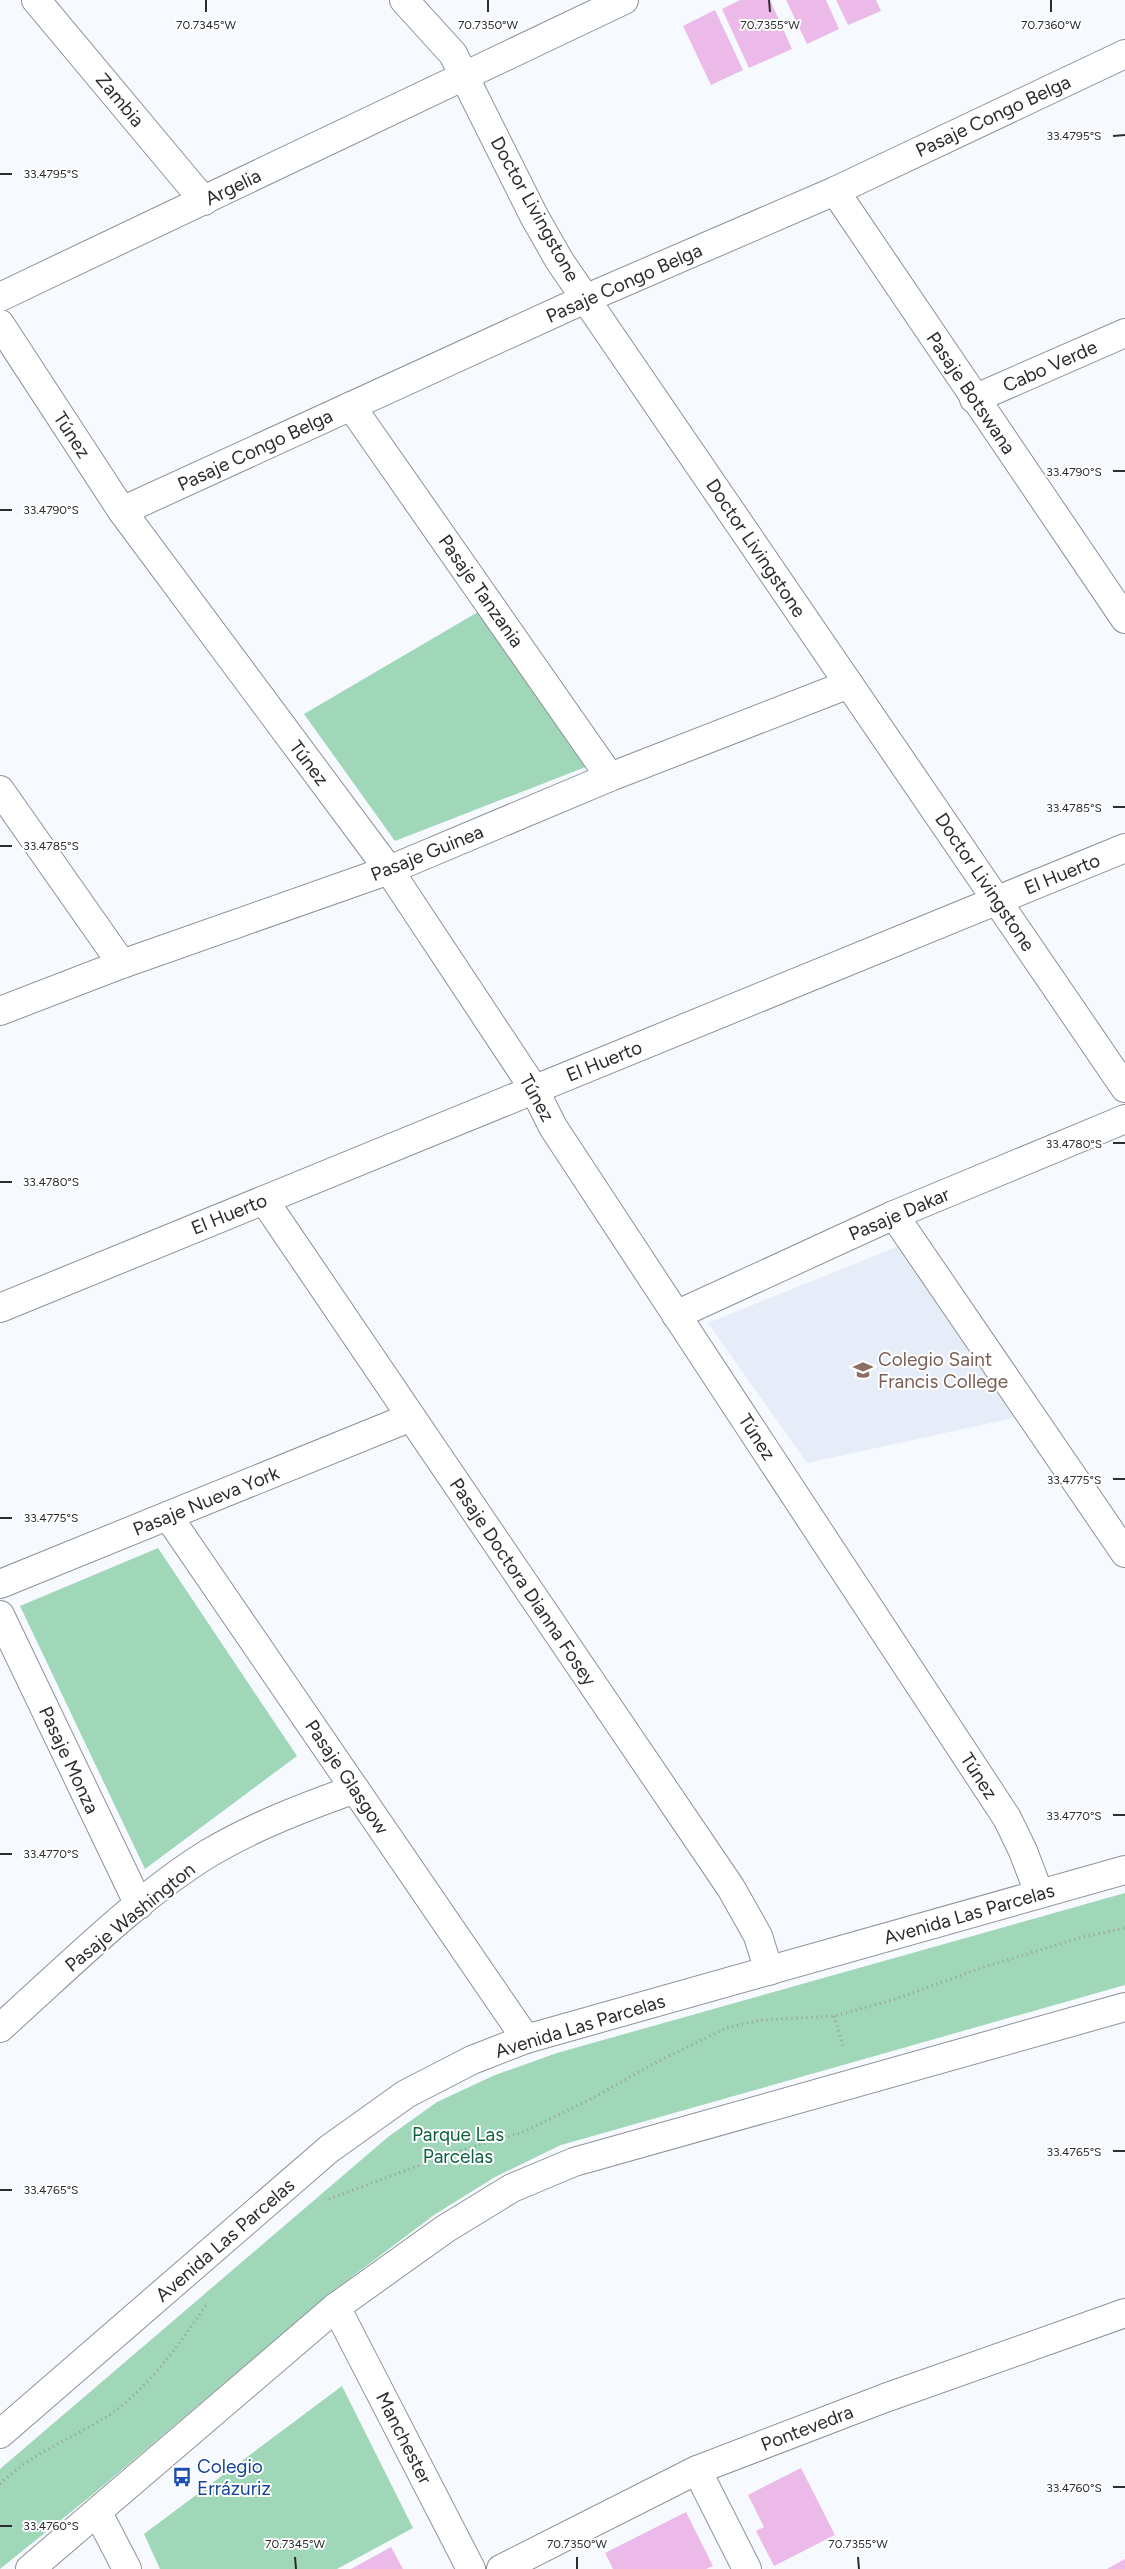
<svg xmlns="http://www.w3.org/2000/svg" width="1125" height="2569" viewBox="0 0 1125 2569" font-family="Figtree,sans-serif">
	<rect width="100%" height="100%" fill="#f6f9fe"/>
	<path fill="#e6edf9" d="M899,1246L1018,1417L807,1463L708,1323Z"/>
	<g fill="#a0d7b9">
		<path d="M483,609L596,763L395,841L304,714Z"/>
		<path d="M158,1548L297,1756L145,1869L20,1606Z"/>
		<path d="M1125,1893V1985L561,2145L495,2177L434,2215L337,2288L92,2495L0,2569V2469L388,2137L437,2102L495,2075L557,2053Z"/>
		<path d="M342,2386L413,2528L337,2569H160L144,2534Z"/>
	</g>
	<g fill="#ebbae9">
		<path d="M740,0H770L792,49L749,68L722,9Z"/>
		<path d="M786,0H826L839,29L807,44Z"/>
		<path d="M836,0H876L881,11L848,25Z"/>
		<path d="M715,10L743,70L711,85L683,26Z"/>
		<path d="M801,2468L835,2535L774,2566L756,2531L764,2527L748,2495Z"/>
		<path d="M686,2512L713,2566L706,2569H613L605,2553Z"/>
		<path d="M391,2547L403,2569H351Z"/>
		<path d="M1125,2559V2569H1107Z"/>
	</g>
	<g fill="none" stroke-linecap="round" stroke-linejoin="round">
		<defs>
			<g id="minor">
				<path d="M36,0L204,201"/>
				<path d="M404,0L453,54L534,216L559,260L1125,1088"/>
				<path d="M835,191L1125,619"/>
				<path d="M0,297L624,0"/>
				<path d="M0,324L122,511L389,870L534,1089L553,1127L1007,1818L1023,1851L1039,1893"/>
				<path d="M974,399L1125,333"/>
				<path d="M351,406L610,777"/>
				<path d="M122,511L585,299L835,191L1125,54"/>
				<path d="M0,790L122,964"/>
				<path d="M0,1011L122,964L389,870L610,777L849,684"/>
				<path d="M264,1200L731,1888L758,1936L769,1971"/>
				<path d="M894,1215L1125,1553"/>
				<path d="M0,1308L1125,848"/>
				<path d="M676,1315L894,1215L1125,1119"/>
				<path d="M168,1516L526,2039"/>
				<path d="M0,1584L411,1417"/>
				<path d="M0,1615L139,1905"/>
				<path d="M0,2028C65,1970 136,1898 209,1853C255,1826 304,1807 355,1789"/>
				<path d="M336,2307L471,2569"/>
				<path d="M0,2434L329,2149L406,2094L472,2060L526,2039L1125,1870"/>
				<path d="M697,2470L747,2569"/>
				<path d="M98,2513L127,2569"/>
				<path d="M30,2569L336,2307L445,2229L512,2188L574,2162L1125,2007"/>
				<path d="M501,2569L697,2470L885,2398L1125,2313"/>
			</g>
		</defs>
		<use href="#minor" stroke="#8d9299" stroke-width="30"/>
		<g stroke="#979a9e" stroke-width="3" stroke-dasharray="1 4" stroke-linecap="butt">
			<path d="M834,2016L844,2049"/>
			<path d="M329,2199L458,2151L521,2133L595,2097L651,2065L726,2028L761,2020L834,2016L896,1999L978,1969L1083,1937L1125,1928"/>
			<path d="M0,2484C30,2454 71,2439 106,2417C149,2389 178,2345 207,2304"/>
		</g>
		<use href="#minor" stroke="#fff" stroke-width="28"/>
	</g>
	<path fill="none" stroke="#2b2d30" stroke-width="2" d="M206,0V12M488,0V12M769,0L770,12M1051,0V12M1113,136L1125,135M0,174H12M1113,471H1125M0,510H12M1113,807H1125M0,846H12M1113,1143H1125M0,1182H12M1113,1479H1125M0,1518H12M1113,1815H1125M0,1854H12M1113,2151H1125M0,2190H12M1113,2487H1125M0,2526H12M295,2557L296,2569M577,2557V2569M858,2557L859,2569"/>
	<defs>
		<symbol id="school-bare" viewBox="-9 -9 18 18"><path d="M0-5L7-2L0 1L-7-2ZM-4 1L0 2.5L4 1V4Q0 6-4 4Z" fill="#8d6e63" stroke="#fff" stroke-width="2.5" paint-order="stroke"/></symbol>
		<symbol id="bus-bare" viewBox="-9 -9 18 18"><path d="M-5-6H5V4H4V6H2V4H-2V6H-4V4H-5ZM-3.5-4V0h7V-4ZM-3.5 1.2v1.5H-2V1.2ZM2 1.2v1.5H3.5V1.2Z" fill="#1a4fb4" stroke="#fff" stroke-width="2.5" paint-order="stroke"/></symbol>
	</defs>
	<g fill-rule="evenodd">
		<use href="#school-bare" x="849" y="1356" width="28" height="28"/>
		<use href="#bus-bare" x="168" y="2463" width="28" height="28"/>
	</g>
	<g text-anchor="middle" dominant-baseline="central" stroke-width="4" stroke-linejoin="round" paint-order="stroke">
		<g font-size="19" fill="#2b2d30" stroke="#fff">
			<text transform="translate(120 100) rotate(50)">Zambia</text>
			<text transform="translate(993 116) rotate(-25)">Pasaje Congo Belga</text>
			<text transform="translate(233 187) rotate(-26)">Argelia</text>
			<text transform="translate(535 209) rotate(61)">Doctor Livingstone</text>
			<text transform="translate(624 283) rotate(-24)">Pasaje Congo Belga</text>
			<text transform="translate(1050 366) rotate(-24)">Cabo Verde</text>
			<text transform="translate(971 393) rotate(56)">Pasaje Botswana</text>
			<text transform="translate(72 435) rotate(57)">Túnez</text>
			<text transform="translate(255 450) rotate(-25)">Pasaje Congo Belga</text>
			<text transform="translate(756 548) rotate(56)">Doctor Livingstone</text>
			<text transform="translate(481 591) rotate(55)">Pasaje Tanzania</text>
			<text transform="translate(309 763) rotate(53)">Túnez</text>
			<text transform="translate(427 853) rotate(-22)">Pasaje Guinea</text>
			<text transform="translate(1062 874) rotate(-22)">El Huerto</text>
			<text transform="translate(985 882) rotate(56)">Doctor Livingstone</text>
			<text transform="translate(604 1061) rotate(-22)">El Huerto</text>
			<text transform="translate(537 1098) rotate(61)">Túnez</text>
			<text transform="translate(229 1214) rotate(-22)">El Huerto</text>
			<text transform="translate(899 1214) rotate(-23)">Pasaje Dakar</text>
			<text transform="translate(757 1437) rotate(57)">Túnez</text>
			<text transform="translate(206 1501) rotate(-22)">Pasaje Nueva York</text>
			<text transform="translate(523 1582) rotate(56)">Pasaje Doctora Dianna Fosey</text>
			<text transform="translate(69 1760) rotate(65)">Pasaje Monza</text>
			<text transform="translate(979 1776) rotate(57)">Túnez</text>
			<text transform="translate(347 1777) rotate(56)">Pasaje Glasgow</text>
			<text transform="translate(969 1914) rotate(-16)">Avenida Las Parcelas</text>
			<text transform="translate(130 1917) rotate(-39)">Pasaje Washington</text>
			<text transform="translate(580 2026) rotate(-17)">Avenida Las Parcelas</text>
			<text transform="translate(225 2240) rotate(-41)">Avenida Las Parcelas</text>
			<text transform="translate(807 2428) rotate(-21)">Pontevedra</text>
			<text transform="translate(404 2438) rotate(63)">Manchester</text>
		</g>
		<g font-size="19" fill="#785e54" stroke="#fff" text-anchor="start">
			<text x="878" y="1359">Colegio Saint<tspan x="878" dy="22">Francis College</tspan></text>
		</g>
		<g font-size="19" fill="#0f6141" stroke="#fff">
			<text x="458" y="2134">Parque Las<tspan x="458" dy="22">Parcelas</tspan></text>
		</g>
		<g font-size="19" fill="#164399" stroke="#fff" text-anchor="start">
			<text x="197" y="2466">Colegio<tspan x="197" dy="22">Errázuriz</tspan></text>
		</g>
	</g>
	<g font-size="12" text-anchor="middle" fill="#2b2d30" stroke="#fff" stroke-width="4" stroke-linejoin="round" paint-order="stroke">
		<text x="206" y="29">70.7345°W</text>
		<text x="488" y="29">70.7350°W</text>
		<text x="770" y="29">70.7355°W</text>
		<text x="1051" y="29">70.7360°W</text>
		<text x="1074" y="140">33.4795°S</text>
		<text x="51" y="178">33.4795°S</text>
		<text x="1074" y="476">33.4790°S</text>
		<text x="51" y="514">33.4790°S</text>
		<text x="1074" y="812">33.4785°S</text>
		<text x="51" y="850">33.4785°S</text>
		<text x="1074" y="1148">33.4780°S</text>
		<text x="51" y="1186">33.4780°S</text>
		<text x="1074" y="1484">33.4775°S</text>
		<text x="51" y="1522">33.4775°S</text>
		<text x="1074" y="1820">33.4770°S</text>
		<text x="51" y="1858">33.4770°S</text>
		<text x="1074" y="2156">33.4765°S</text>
		<text x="51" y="2194">33.4765°S</text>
		<text x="1074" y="2492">33.4760°S</text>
		<text x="51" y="2530">33.4760°S</text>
		<text x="295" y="2548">70.7345°W</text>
		<text x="577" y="2548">70.7350°W</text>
		<text x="858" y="2548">70.7355°W</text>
	</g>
</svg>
